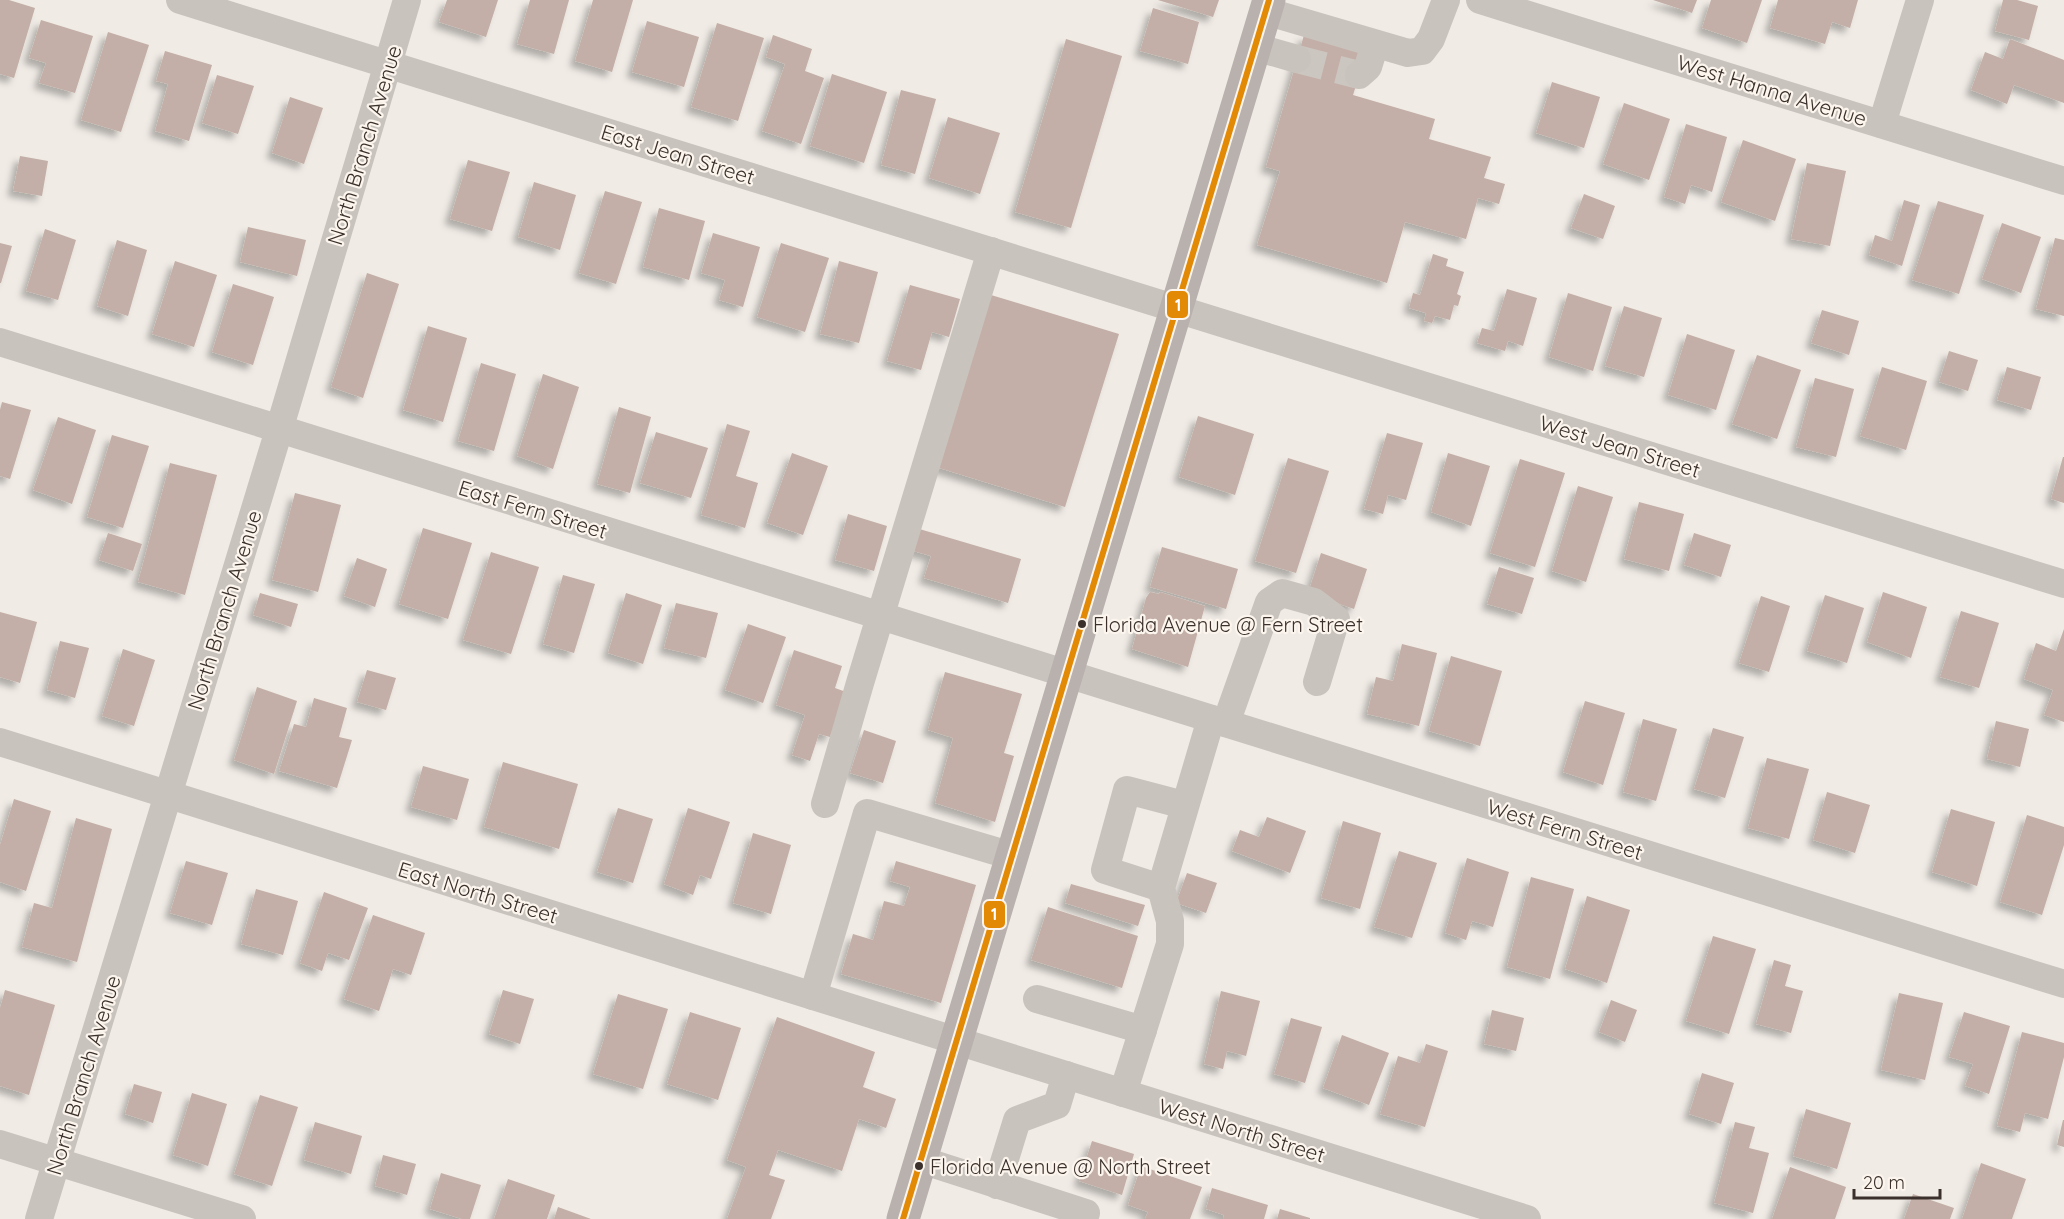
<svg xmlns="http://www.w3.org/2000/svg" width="2064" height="1219" viewBox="0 0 2064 1219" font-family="Quicksand,sans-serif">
	<defs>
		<filter id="shadow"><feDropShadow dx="-5.5" dy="5.5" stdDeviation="3" flood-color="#0004"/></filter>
	</defs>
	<rect width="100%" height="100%" fill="#f0ebe5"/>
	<g fill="#c3afa7" filter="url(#shadow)">
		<path d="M0,0H9L35,8L14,78L0,74Z"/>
		<path d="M447,0H498L486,37L439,22Z"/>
		<path d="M530,0H569L554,54L517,44Z"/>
		<path d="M593,0H633L612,72L575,61Z"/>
		<path d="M1158,0H1219L1213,17Z"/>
		<path d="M1653,0H1697L1692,13Z"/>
		<path d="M1711,0H1762L1747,43L1702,28Z"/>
		<path d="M1778,0H1858L1850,28L1832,22L1825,44L1770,28Z"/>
		<path d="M2003,0H2017L2038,6L2029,40L1995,31Z"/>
		<path d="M1153,8L1199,22L1188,64L1140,51Z"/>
		<path d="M41,20L93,36L75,93L39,83L46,63L29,58Z"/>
		<path d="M647,21L699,37L684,87L632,72Z"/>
		<path d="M717,23L764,38L738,121L691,107Z"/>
		<path d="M108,32L149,45L121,132L81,120Z"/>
		<path d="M773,35L812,49L805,71L824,78L801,144L762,131L785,64L766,57Z"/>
		<path d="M1304,35L1366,54L1353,95L1435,119L1429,139L1491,157L1484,178L1505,184L1499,204L1478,198L1466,239L1405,222L1387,283L1257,245L1280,171L1266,167Z"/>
		<path d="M1066,39L1122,56L1071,228L1015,212Z"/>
		<path d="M2010,39L2064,60V103L2014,85L2007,104L1971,90L1985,52L2003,59Z"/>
		<path d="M165,51L212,65L189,141L155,131L168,84L156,81Z"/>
		<path d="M832,74L887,92L864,163L810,146Z"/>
		<path d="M217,75L254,86L238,134L202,123Z"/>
		<path d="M1552,82L1600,97L1584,148L1536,133Z"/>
		<path d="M901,90L936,99L915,174L881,165Z"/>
		<path d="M290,97L323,108L304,164L272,153Z"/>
		<path d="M1624,103L1670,119L1649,180L1603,164Z"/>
		<path d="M948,117L1000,133L980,194L929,178Z"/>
		<path d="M1686,124L1727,137L1712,192L1691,185L1685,204L1664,197Z"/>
		<path d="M1743,140L1796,159L1775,221L1721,202Z"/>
		<path d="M20,156L48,161L42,196L13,191Z"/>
		<path d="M468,160L510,172L492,231L450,219Z"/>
		<path d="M1807,163L1846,171L1830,246L1791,239Z"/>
		<path d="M534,182L576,195L560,250L518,237Z"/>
		<path d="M605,191L642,202L616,284L579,273Z"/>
		<path d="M1584,194L1615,206L1603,239L1571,228Z"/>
		<path d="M1904,200L1920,205L1902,266L1869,255L1875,235L1892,241Z"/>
		<path d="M1938,201L1984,215L1959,294L1912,280Z"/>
		<path d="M659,208L705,221L689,280L643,267Z"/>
		<path d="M2002,223L2041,237L2021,293L1982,279Z"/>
		<path d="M248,227L306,240L297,276L240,262Z"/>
		<path d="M45,229L76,240L58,300L26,291Z"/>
		<path d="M713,233L760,247L743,307L719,300L725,280L701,273Z"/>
		<path d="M2055,238L2064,240V316L2036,309Z"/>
		<path d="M117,240L147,250L128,316L97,306Z"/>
		<path d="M0,243L12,246L1,283H0Z"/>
		<path d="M781,243L829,258L805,332L757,317Z"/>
		<path d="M1433,254L1448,259L1446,266L1464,272L1457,294L1461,296L1458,306L1454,305L1450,320L1435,316L1432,323L1424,321L1426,313L1409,308L1413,293L1420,295Z"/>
		<path d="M175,261L217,275L194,347L152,334Z"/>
		<path d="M839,261L878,272L859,343L820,334Z"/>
		<path d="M367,273L399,284L363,398L331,387Z"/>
		<path d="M233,284L274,297L253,365L212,352Z"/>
		<path d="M910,285L960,299L949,337L932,332L921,370L887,361Z"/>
		<path d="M1507,289L1537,298L1523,346L1508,341L1505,351L1477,343L1482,328L1494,331Z"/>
		<path d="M1568,293L1612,307L1593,371L1549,357Z"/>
		<path d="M991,295L1119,334L1065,507L933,466Z"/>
		<path d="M1624,306L1662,318L1644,377L1605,366Z"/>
		<path d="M1822,310L1859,321L1849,355L1811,343Z"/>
		<path d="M428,326L467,338L443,422L403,410Z"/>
		<path d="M1687,334L1735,350L1716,410L1668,395Z"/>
		<path d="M1949,351L1978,360L1968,391L1939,382Z"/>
		<path d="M1757,355L1801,370L1777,439L1732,424Z"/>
		<path d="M481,363L516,374L494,451L458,441Z"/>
		<path d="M1882,367L1927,381L1906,450L1860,436Z"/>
		<path d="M2007,367L2041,377L2031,410L1997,400Z"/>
		<path d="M543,374L579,387L553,469L517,456Z"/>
		<path d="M1815,378L1854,389L1836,457L1796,447Z"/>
		<path d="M2,402L31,410L10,479L0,476V410Z"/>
		<path d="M619,407L651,417L630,493L597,484Z"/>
		<path d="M1198,416L1254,434L1235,495L1179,477Z"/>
		<path d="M58,417L96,430L72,504L33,490Z"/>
		<path d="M727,424L750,431L736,476L758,483L745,528L701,515Z"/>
		<path d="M656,432L708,448L691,498L640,483Z"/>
		<path d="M1387,433L1423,443L1406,500L1388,495L1383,514L1364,509Z"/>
		<path d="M112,435L149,446L123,528L87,517Z"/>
		<path d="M792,453L828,466L803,535L767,523Z"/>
		<path d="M1448,453L1490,466L1471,526L1431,512Z"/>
		<path d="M2063,457H2064V503L2051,499Z"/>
		<path d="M1288,458L1329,471L1296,573L1255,561Z"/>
		<path d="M1520,459L1565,473L1535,567L1490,553Z"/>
		<path d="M170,463L217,475L185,595L138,582Z"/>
		<path d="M1578,486L1613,497L1586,582L1552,571Z"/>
		<path d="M295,493L341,505L318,592L272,580Z"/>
		<path d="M1639,502L1684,514L1669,571L1624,559Z"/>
		<path d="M848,514L887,526L874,571L835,560Z"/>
		<path d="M423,528L472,543L448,619L399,604Z"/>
		<path d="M916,528L1021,559L1008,603L924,578L931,556L910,550Z"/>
		<path d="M108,533L142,544L133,571L99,560Z"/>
		<path d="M1694,533L1731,545L1721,577L1684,565Z"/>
		<path d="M1162,547L1238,569L1226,609L1150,587Z"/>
		<path d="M491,552L539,567L511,654L463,640Z"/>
		<path d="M1321,553L1367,569L1354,609L1308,593Z"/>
		<path d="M357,558L387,569L375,607L344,596Z"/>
		<path d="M1499,567L1534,578L1522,614L1487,604Z"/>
		<path d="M563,575L595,584L574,653L543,644Z"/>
		<path d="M1150,592L1159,594L1160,592L1205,606L1188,667L1132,649L1146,598Z"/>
		<path d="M1883,592L1927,607L1911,658L1867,642Z"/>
		<path d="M260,593L298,604L291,627L253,615Z"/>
		<path d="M626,593L662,605L643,664L608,653Z"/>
		<path d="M1825,595L1864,608L1847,663L1807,651Z"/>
		<path d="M1761,596L1790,606L1769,672L1739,663Z"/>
		<path d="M676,603L718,613L706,658L664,648Z"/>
		<path d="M1961,611L1999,623L1979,688L1940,677Z"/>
		<path d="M0,612L37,622L20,683L0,677Z"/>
		<path d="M748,624L786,637L763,703L725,690Z"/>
		<path d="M2064,629V722L2044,715L2053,690L2024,679L2036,643L2056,651Z"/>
		<path d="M60,641L89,648L75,698L47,690Z"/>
		<path d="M1402,644L1437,653L1419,726L1367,714L1376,677L1393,681Z"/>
		<path d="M123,649L155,660L134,726L102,716Z"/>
		<path d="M794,650L842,666L835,688L846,692L830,737L819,734L810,761L792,755L805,715L776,705Z"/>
		<path d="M1451,656L1502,671L1480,746L1429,731Z"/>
		<path d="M367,670L396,678L386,710L357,702Z"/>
		<path d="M945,672L1022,694L1004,753L1014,756L995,822L935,803L953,738L928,730Z"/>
		<path d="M257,687L297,701L274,774L234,760Z"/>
		<path d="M314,698L347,708L339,737L352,740L337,788L279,771L294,724L306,727Z"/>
		<path d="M1585,701L1625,713L1603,785L1563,772Z"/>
		<path d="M1643,719L1677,729L1656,801L1623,792Z"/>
		<path d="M1996,721L2029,729L2020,767L1987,759Z"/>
		<path d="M1713,728L1744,737L1725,798L1694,789Z"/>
		<path d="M864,730L896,741L883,783L850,773Z"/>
		<path d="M1767,758L1809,769L1789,839L1748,828Z"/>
		<path d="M503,762L578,784L559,849L484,827Z"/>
		<path d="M423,766L469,779L457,820L411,807Z"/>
		<path d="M1827,792L1870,805L1855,853L1813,840Z"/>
		<path d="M14,799L51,811L26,891L0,882V845Z"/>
		<path d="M618,808L653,819L633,883L597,872Z"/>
		<path d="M688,808L730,822L711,879L700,875L693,895L664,884Z"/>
		<path d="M1951,809L1995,822L1977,886L1932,872Z"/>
		<path d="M2027,815L2064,827V845L2042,915L2000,902Z"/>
		<path d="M1267,817L1306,831L1290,873L1232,851L1240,830L1259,837Z"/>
		<path d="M76,818L112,829L77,962L22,947L34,903L52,908Z"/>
		<path d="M1343,821L1381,833L1360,909L1321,898Z"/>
		<path d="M753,833L791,845L771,914L733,903Z"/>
		<path d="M1399,851L1437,863L1412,938L1374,927Z"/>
		<path d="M1467,858L1509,872L1493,927L1472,921L1466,940L1445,933Z"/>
		<path d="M186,861L228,873L212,925L170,913Z"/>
		<path d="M896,861L976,885L941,1003L841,974L853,934L873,940L884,901L904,906L910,887L890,881Z"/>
		<path d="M1187,873L1217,883L1206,913L1176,903Z"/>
		<path d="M1531,877L1574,889L1550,979L1507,967Z"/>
		<path d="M1071,884L1145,905L1138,926L1065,903Z"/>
		<path d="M256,889L298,901L283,955L241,944Z"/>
		<path d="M324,892L368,908L349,960L328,953L322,971L300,963Z"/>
		<path d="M1587,896L1630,910L1607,983L1565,969Z"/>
		<path d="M1048,907L1138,936L1122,988L1031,960Z"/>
		<path d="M373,915L425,933L411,975L393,969L379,1011L344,999Z"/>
		<path d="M1713,936L1756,949L1729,1034L1686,1021Z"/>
		<path d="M1774,960L1791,965L1785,986L1803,991L1791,1033L1756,1024Z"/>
		<path d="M5,990L55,1005L29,1095L0,1086V1008Z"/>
		<path d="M503,990L534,999L520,1044L489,1034Z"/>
		<path d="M1221,991L1260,1001L1246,1056L1227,1051L1223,1069L1204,1064Z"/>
		<path d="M1899,993L1943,1003L1925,1080L1881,1070Z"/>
		<path d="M618,994L668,1009L643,1089L593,1074Z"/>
		<path d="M1611,1000L1637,1010L1625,1042L1599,1032Z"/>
		<path d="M1492,1010L1524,1018L1516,1051L1484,1044Z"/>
		<path d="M690,1012L741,1028L718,1100L667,1084Z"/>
		<path d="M1964,1012L2010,1026L1989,1094L1965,1086L1973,1064L1949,1057Z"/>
		<path d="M777,1017L875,1052L863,1087L896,1099L886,1128L859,1119L842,1171L778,1150L769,1175L785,1180L771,1219H727L746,1167L727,1160Z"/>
		<path d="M1291,1018L1322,1027L1305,1083L1274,1074Z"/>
		<path d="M2022,1032L2064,1043V1057L2048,1119L2025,1113L2020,1132L1997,1126Z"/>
		<path d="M1342,1035L1389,1053L1369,1105L1323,1088Z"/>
		<path d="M1426,1044L1448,1051L1425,1127L1380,1114L1398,1056L1420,1063Z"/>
		<path d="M1702,1073L1734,1083L1721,1124L1689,1114Z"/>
		<path d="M134,1084L162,1092L153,1123L125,1114Z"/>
		<path d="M192,1093L227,1104L208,1166L173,1155Z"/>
		<path d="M260,1095L298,1107L272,1186L234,1174Z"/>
		<path d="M1806,1109L1851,1123L1837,1169L1793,1156Z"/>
		<path d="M2063,1120H2064V1147L2057,1145Z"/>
		<path d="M315,1122L362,1136L351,1174L304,1160Z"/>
		<path d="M1735,1122L1755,1127L1749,1148L1769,1153L1753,1213L1714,1203Z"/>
		<path d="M1092,1141L1134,1154L1122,1195L1079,1181Z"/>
		<path d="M383,1155L416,1164L407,1195L375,1186Z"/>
		<path d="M1981,1163L2026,1179L2012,1219H1962Z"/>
		<path d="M1141,1166L1202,1187L1190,1219H1145L1148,1212L1128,1205Z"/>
		<path d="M1790,1167L1846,1187L1835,1219H1772Z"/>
		<path d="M441,1173L481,1185L470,1219H462L430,1209Z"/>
		<path d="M508,1179L555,1195L547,1219H494Z"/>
		<path d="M1212,1188L1268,1205L1264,1219H1223L1224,1215L1206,1209Z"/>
		<path d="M1913,1194L1954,1208L1950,1219H1904Z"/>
		<path d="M558,1207L591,1219H554Z"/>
		<path d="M1280,1209L1310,1218V1219H1277Z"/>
	</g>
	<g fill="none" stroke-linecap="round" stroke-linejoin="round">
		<path stroke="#ccc6c0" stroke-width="28" stroke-dasharray="28 14" stroke-linecap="butt" d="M1297,59L1359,75"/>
		<g stroke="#c9c3be" stroke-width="28">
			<path d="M180,0L2064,584"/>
			<path d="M1480,0L2064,181"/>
			<path d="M1265,11L1408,53L1422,51L1431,39L1446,0"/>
			<path d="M1255,47L1297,59"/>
			<path d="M1359,75L1368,67L1375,44"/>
			<path d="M1882,124L1920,0"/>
			<path d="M0,342L2064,984"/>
			<path d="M1226,723L1269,602L1282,593L1314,602L1336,619L1317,682"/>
			<path d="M0,742L1527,1219"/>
			<path d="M825,804L860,683L991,251"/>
			<path d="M1161,888L1105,870L1127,790L1184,805"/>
			<path d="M813,996L867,813L1012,856"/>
			<path d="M1037,999L1143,1030"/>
			<path d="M1123,1093L1170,944V921L1161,888L1211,719"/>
			<path d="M0,1144L242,1219"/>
			<path d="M921,1160L1086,1213"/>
			<path d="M997,1185L1017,1120L1057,1105L1066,1075"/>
			<path d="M39,1219L279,430L407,0"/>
		</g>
		<path stroke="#b8b1ad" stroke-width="33" d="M903,1219L1269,0"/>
		<defs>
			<path id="bus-1" d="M903,1219L1269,0"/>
		</defs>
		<use href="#bus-1" stroke="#fbf5ee" stroke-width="10"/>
		<use href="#bus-1" stroke="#e28906" stroke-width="6"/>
	</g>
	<g fill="#3b302b" stroke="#fbf5ee" stroke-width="2">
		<circle cx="1082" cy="624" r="5"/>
		<circle cx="919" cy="1166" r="5"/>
	</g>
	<g text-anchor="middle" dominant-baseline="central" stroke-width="4.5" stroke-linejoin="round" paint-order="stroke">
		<g font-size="20" fill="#3b302b" stroke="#fbf5ee" text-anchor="start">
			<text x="1093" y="624">Florida Avenue @ Fern Street</text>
			<text x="930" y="1166">Florida Avenue @ North Street</text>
		</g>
		<g font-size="21" fill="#3b302b" stroke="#fbf5ee">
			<text transform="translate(1772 90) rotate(17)">West Hanna Avenue</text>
			<text transform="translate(364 145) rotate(-73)">North Branch Avenue</text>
			<text transform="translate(678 154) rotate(17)">East Jean Street</text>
			<text transform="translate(1620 446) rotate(17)">West Jean Street</text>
			<text transform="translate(533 509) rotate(17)">East Fern Street</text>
			<text transform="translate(224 610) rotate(-73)">North Branch Avenue</text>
			<text transform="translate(1565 829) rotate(17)">West Fern Street</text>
			<text transform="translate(478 892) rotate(17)">East North Street</text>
			<text transform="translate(83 1075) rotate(-73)">North Branch Avenue</text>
			<text transform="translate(1242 1130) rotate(17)">West North Street</text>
		</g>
	</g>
	<g stroke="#fbf5ee" stroke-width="2">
		<rect x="1166" y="290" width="23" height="29" rx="6" fill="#e28906"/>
		<rect x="983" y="900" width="23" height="29" rx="6" fill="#e28906"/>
	</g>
	<g font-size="16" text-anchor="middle" font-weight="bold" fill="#fff">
		<text x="1178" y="311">1</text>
		<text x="994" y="920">1</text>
	</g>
	<path d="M1854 1189v9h86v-9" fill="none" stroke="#3b302b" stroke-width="3"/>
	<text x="1863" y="1189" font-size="18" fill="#3b302b" stroke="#fbf5ee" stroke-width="4.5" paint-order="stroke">20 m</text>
</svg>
